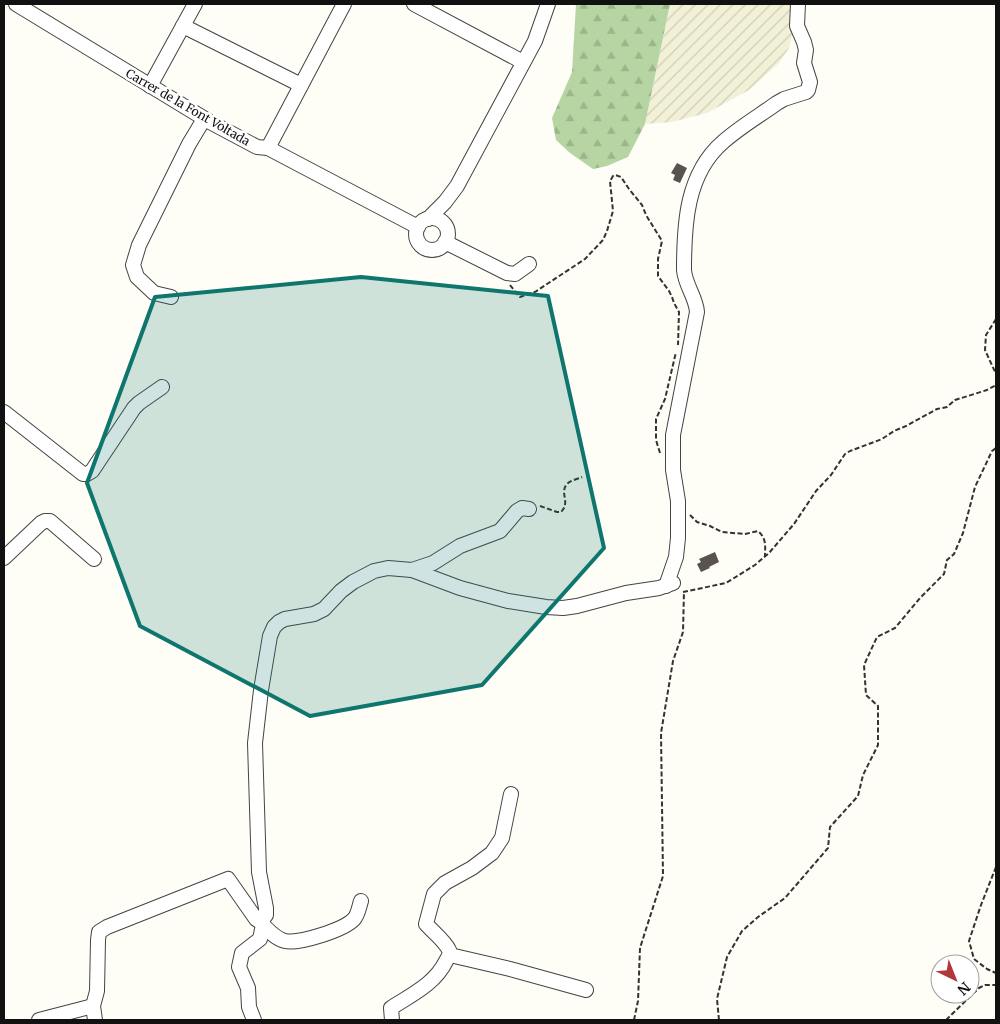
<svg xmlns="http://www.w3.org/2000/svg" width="1000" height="1024" viewBox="0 0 1000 1024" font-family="Merriweather,serif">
	<defs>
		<pattern id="farmland-furrows" width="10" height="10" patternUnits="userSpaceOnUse" patternTransform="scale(1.25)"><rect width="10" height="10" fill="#f2f1d7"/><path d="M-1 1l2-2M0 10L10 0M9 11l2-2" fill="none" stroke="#ceceb8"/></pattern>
		<pattern id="forest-firs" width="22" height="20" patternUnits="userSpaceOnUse" patternTransform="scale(1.25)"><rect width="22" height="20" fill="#b7d5a3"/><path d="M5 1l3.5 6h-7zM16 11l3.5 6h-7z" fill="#9cb68b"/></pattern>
	</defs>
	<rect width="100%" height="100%" fill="#fefdf6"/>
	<path fill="url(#farmland-furrows)" d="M670,4H794L793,31L789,48L779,63L749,90L707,113L672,122L645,124Z"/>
	<path fill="url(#forest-firs)" d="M576,4H670L645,124L628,157L607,166L593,169L570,153L556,140L552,118L572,72Z"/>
	<g fill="#58534e">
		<path d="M677,163L687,168L680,183L673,180L675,175L671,173Z"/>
		<path d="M715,552L719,562L709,567L710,568L701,572L697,564L701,562L699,559Z"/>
	</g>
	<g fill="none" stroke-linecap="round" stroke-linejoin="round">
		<defs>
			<g id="minor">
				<path d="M16,4L210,122L257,147L268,148L418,227"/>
				<path d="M414,4L523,62"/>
				<path d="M183,26L301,85"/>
				<path d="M150,86L195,4"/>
				<path d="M268,148L344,4"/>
				<circle cx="432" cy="234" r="16"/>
				<path d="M428,219L445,202L457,186L535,41L548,4"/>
				<path d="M445,242L507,273L515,274L529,264"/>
				<path d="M171,297L154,293L137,277L133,265L139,245L189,144L204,119"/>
				<path d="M4,412L83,474H87L92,471L134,408L139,403L162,387"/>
				<path d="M4,558L41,523L45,521H50L94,559"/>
				<path d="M412,570L433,563L460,546L500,531L517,511L522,508L529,509"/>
				<path d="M666,586L676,557L678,538V501L673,470V435L697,312C696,297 685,285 684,270C684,225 686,174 723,142C740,127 759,116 777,103L784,99L806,92L808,90L810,82L804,63L806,50L804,42L797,26L798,4"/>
				<path d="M263,925C269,931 276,939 285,941C299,944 344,930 354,919C358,915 359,907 361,901"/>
				<path d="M450,955L510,969L586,990"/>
				<path d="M39,1020L93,1006"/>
				<path d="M95,1020L93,1006L97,991L98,940L99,932L107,927L228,879L256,919L259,921L262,920L266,915V908L259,872L255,743L261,690L270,636L274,627L279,622L285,619L314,614L324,609L341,591L353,582L374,571L388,568L412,570L460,588L508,601L546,607L563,608L577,606L626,593L659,588L673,583"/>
				<path d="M254,1020L249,1007L248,988L239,967L242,953L260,939L263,925L262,920"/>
				<path d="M392,1020L391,1008C411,995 435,984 446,961C448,957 451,954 449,950C445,941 432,931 426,924L434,894L445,883L472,868L492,853L502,838L511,794"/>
			</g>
		</defs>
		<use href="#minor" stroke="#444" stroke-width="16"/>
		<g stroke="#333" stroke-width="2" stroke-dasharray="5 2.5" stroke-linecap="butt">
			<path d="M510,285L517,294L520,297L535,292L585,259L603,240L607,231L613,211L610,181L613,176L615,175L621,177L629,189L642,205L646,215L662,241L658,259V276L669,291L672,297L674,303L679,312L678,345"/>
			<path d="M996,319L986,335L985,350L996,374"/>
			<path d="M660,453L656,440V419L665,399L676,352"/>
			<path d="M540,506L557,512H561C571,502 559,493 567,484C571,480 578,479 582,477"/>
			<path d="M690,515L697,522L710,526L722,532L745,534L758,531C767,539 765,546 765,557"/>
			<path d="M683,592L726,583L755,565L769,553L794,524L816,491L831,475L845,454L850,451L882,439L894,431L906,426L937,409L947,407L955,400L987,390L996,385"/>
			<path d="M996,867L981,905L969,941L974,959L987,969L996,973"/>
			<path d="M634,1020L638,1001L640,948L663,876L661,733L673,661L683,632L684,591"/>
			<path d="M719,1020L717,999L727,957L742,931L758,917L785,898L828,848L830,827L858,796L863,775L878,745V706L866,695L864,665L877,637L895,628L920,598L944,574L947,560L954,554L963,533L975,487L992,451L996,448"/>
			<path d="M946,1020L979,988L985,985H996"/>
		</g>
		<use href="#minor" stroke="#fff" stroke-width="14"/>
	</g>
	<path fill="#0f766e" fill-opacity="0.2" stroke="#0f766e" stroke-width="4" stroke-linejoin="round" d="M361,277L548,296L604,548L482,685L310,716L140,626L87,483L155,297Z"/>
	<g text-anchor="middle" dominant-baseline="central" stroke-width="5" stroke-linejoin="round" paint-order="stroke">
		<g font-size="12" fill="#111" stroke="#fff">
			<text transform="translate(188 107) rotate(30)">Carrer de la Font Voltada</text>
		</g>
	</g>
	<rect width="1000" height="1024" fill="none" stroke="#111111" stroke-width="10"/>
	<g transform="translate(955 979) rotate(137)"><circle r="24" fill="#ffffff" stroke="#a0a0a0"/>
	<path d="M0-4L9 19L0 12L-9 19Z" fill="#b23738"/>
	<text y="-8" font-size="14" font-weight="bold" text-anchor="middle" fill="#111111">N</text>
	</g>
</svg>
